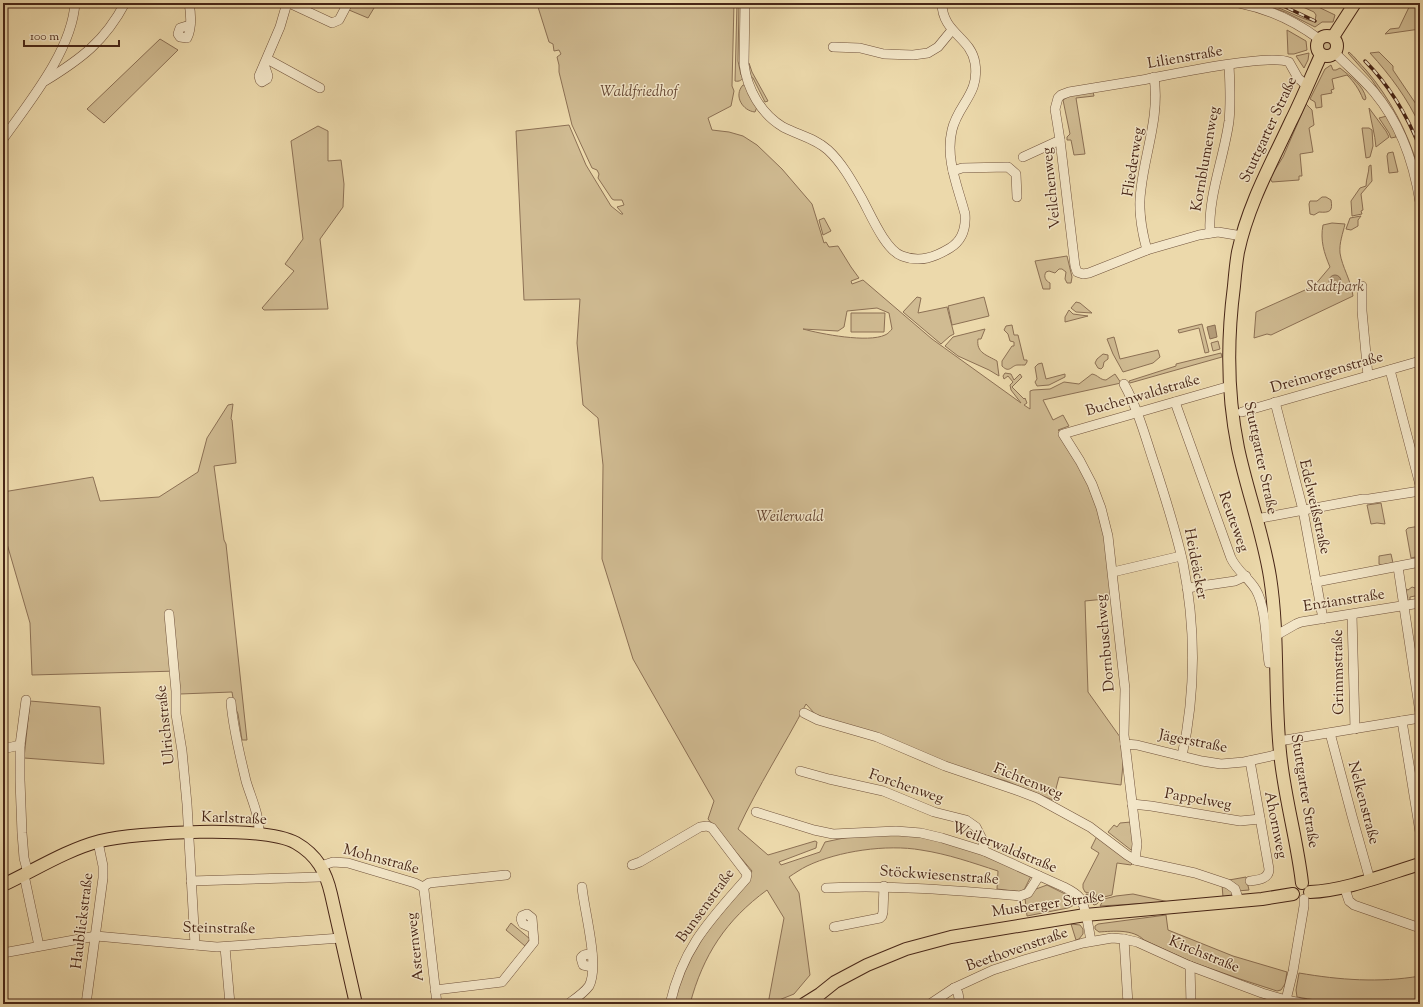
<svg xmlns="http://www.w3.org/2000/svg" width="1423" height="1007" viewBox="0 0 1423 1007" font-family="'Sorts Mill Goudy',serif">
	<rect width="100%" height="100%" fill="#ecd9ab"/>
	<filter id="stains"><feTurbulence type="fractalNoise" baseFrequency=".005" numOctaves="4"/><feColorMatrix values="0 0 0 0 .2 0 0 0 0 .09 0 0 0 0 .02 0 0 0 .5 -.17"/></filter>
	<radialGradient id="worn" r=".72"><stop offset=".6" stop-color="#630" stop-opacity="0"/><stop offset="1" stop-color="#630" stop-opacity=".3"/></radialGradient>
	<g fill="#d0bb92" stroke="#8c7054" fill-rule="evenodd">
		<path d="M352,3H377L368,18L349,10Z"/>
		<path d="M548,3H734L732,86L734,91L731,106L708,118L712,130L729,132L743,136L757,145L782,169L812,204L824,243L826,242L829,247L838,246L851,267L859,278L851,281L852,284L863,280L932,339L1021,403L1011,390L1010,385L1013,382L1008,376L1004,379L1003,376L1005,373L1011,374L1014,380L1020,374L1022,377L1012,387L1024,399L1025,398L1027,403L1024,405L1030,409V391L1033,390L1050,389L1064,382L1079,384L1092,374C1098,375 1100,380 1106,380L1115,374L1121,383L1043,400L1053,420L1063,415L1069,426L1058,430L1063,434L1097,496L1115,598L1085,601L1088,692L1125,744L1121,785L1059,777L1053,800L1006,781L950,765L815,714L806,704C784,746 758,786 738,829L768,855L815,841L817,842L816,848L779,862L781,865L820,852L825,842L844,838L881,833L923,836L967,848L1031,876L1023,892L997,889L998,871C973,863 948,854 921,850C887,844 838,851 807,866C801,869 795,873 789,877L799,893L810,975L794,994L769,1004H768L784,918L767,890C726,920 703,955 690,1004H670L682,966L752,871L708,819L714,801L633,659L602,559L603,465L598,418L583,405L577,343L580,299L524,300L516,131L569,125L586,165L611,206L621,214H623L617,207L624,205L622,200H614L612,199L598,178L599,174L597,170L592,168L572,125L559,72V65L557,57L561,54L559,50L554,51L553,44L549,42L538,7ZM877,308L889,313L892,329C890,331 888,334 885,335C868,343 821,334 803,329L838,331L844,327L847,311Z"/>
		<path d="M737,3H739L738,61L741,75L743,76C743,80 739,82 735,81Z"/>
		<path d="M1260,3C1275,3 1307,23 1315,21L1316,15L1314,12L1294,3H1310L1335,15L1333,22H1322L1315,27L1285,12Z"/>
		<path d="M1411,3H1420V29L1385,34L1390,29L1399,28Z"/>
		<path d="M1287,30L1306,41L1307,50L1294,54H1288Z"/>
		<path d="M160,39L178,50L104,123L87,109Z"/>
		<circle cx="1327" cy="46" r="7"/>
		<path d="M1349,52C1355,57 1360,64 1366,70C1390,98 1407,131 1418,167H1416L1389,106L1372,80L1348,53Z"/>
		<path d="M1379,52L1393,66V70L1420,110V126C1408,99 1390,75 1370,53Z"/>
		<path d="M1309,53L1308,60L1304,68L1296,56Z"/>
		<path d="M747,62L749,63L752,72L768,101L765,102L753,78L749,76Z"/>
		<path d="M1331,65L1333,70H1336L1340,68C1351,77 1363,85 1366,98L1365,100L1363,99C1359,89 1354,82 1347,75L1332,79L1334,89L1331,90L1332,93L1321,95L1322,107L1316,108L1315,102L1310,99L1325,69Z"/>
		<path d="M743,85H745L757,107L755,112C743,111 733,96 743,85Z"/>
		<path d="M1093,92L1094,96L1076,98L1085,154L1074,155L1071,140H1067V137L1070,134L1063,100L1069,96Z"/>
		<path d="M1306,104L1312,110L1314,125L1309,128L1313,152L1300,154L1302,176H1299V180L1272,182L1270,178L1283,157Z"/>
		<path d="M1369,108L1386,131L1389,137L1376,147C1375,134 1371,122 1369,108Z"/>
		<path d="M1387,116L1396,134V137L1391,138L1389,133L1379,118Z"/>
		<path d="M318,126L328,131V161L341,160L344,184L343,207L320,239L328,309L264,310L262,308L294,271L285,264L303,239L291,141Z"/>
		<path d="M1362,128H1369L1372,130L1373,146L1370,157L1366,158Z"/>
		<path d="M1393,152L1398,172L1389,173L1387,156L1388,153Z"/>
		<path d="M1371,165L1372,181L1361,194L1363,210L1361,211L1362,214L1352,216L1351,201L1360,188L1366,186C1366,179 1369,173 1369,166Z"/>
		<path d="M1322,197H1326L1331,200C1333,211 1330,213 1319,212L1314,215L1310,214L1309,204L1310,201H1317Z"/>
		<path d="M1361,216L1358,220V226L1351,230L1346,229L1350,218Z"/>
		<path d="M824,218L831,231L823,235L819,220Z"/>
		<path d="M1332,223L1345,224C1343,233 1339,243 1340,253C1342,267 1351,280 1353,296L1271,335L1267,334L1254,338L1256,312L1314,286L1330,267C1324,253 1320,240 1323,225Z"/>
		<path d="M1067,256L1072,277L1071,283H1067L1065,279L1066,272L1062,269H1059L1055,273L1049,271L1046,272C1043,277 1046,281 1050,283V289H1043L1035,261Z"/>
		<path d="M917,297L921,298L918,313L947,307L954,334L950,336L941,344L903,312Z"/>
		<path d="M984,297L989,316L952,325L948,306Z"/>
		<path d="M1076,302L1080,303L1092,313L1076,312L1071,308Z"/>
		<path d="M1069,310L1073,314L1088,316L1065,322V317Z"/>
		<path d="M851,313H885L884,332H851Z"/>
		<path d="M1202,324L1209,352L1205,353L1199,328L1179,333L1178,330Z"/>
		<path d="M1012,325L1014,335H1018L1024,360H1027V362L1025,365C1023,365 1020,365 1018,365C1011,365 1010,374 1002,366V361L1012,346H1014V342L1010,341L1008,334L1004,330L1006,326Z"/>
		<path d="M985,329L981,339H978C976,353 987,355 997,361L999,376L989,370L958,356L945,346L953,337Z"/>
		<path d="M1114,337L1120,359L1158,350L1160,357L1153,363L1123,372L1113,354L1107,339Z"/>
		<path d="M1218,341L1220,349L1213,351L1211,343Z"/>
		<path d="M1221,353L1222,357L1130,383L1129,381L1176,366V364Z"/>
		<path d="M1103,354L1108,355V359L1104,362L1103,367L1101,369L1098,368L1095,363L1097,359Z"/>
		<path d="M1042,363L1046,379L1065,374V377L1049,385L1037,386L1035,382L1037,379L1035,367L1038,364Z"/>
		<path d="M233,404L231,419L232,420L236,463L214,466L224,540L226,544L247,740H242L238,714L234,704L232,692L180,694L178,671L32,675L30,623L3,530V492L93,477L100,501L159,497L198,472L207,438L228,405Z"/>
		<path d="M1381,503L1385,524L1377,523L1371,524L1367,505Z"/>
		<path d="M1420,526V556L1411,558L1406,530L1408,528Z"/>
		<path d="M1391,554L1393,563L1381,565L1379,564V556Z"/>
		<path d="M1412,587L1418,589L1420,595L1410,597V601L1408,602L1406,589L1408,590Z"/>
		<path d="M30,701L100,707L104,764L24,758Z"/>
		<path d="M1131,822L1134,847L1131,850L1108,832L1114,825L1117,827L1120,823Z"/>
		<path d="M1098,834L1133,863L1131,865L1117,863L1112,895L1104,897L1085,892L1083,888V884L1099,853L1091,848Z"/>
		<path d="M1246,877L1249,890L1237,891L1234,895L1223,897L1222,885L1229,880Z"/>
		<path d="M1047,885L1071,897L1074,899L1076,904L1068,908L1027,916L1025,898L1036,889Z"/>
		<path d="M1086,894L1100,897L1101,898L1097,904L1094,905L1088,899Z"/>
		<path d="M1133,894L1169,902L1100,906L1104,899L1116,896Z"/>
		<path d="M1166,915L1168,930L1233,956L1287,972L1285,984L1281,990L1277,991L1240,979L1192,962L1144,940C1133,929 1114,931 1099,932L1095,929V926L1098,924Z"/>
		<path d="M511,923L530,939L525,946L506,930Z"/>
		<path d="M1071,924L1080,925L1083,929V934L1079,939L1076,940Z"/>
		<path d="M1299,973C1340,980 1379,983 1420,976V999C1408,1001 1395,1003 1383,1004C1354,1006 1326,1002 1297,997L1296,990Z"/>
	</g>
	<g fill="#b49c79" stroke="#896d52">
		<circle cx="1335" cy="281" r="6"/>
		<path d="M1215,325L1217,337L1210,339L1207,327Z"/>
	</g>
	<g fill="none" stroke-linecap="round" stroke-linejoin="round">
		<defs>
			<g id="minor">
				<path d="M189,3C191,14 192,28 187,38L180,37L178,34L180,28L190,25"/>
				<path d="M289,3L332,23L339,20L348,3"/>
				<path d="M745,3L744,64C747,89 761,114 783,127C798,135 815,138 828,150C842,163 852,181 861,197C870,213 885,250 902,256C920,263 935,257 950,248C963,240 966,227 965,214C958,187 945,159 952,130C958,104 980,94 975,63C971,37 942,33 942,3"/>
				<path d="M1239,3C1269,9 1295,21 1319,39"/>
				<path d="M833,47L860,48L884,54L913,55L928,53L938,47L952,30"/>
				<path d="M1335,53C1348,66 1362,78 1374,92C1400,123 1414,164 1420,202"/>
				<path d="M267,59L320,88"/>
				<path d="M264,64L268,76L267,79L262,82L260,80L259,76L280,27L287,3"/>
				<path d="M45,81C81,59 105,41 125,3"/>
				<path d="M3,139C30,101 72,50 75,3"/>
				<path d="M1023,157L1060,140"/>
				<path d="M953,171L962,168L1008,167L1016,174L1017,197"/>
				<path d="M1210,233C1208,195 1224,158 1229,121C1231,102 1230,84 1229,65"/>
				<path d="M1242,236L1218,232L1199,235L1147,250L1089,273L1083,274L1077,272L1075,266L1060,140L1055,109L1058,98L1061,95L1069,92C1093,88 1118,84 1142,80C1168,75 1270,53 1289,62L1298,78L1307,86"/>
				<path d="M1147,250C1142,232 1138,208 1141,189C1145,152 1160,116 1154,77"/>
				<path d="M1362,286V311L1368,376"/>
				<path d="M1390,370L1420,485"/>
				<path d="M1124,384C1139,411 1146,440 1156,469C1166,500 1176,531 1183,563C1196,628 1196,691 1182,756"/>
				<path d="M1175,402L1231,558C1237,571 1249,578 1256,590C1266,607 1266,643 1269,663H1277"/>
				<path d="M1275,402L1303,510L1323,619"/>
				<path d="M1242,412L1420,361"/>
				<path d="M1256,519L1363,499H1369L1420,491"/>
				<path d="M1398,567L1420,713"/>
				<path d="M1113,572L1181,556"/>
				<path d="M1316,582L1420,562"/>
				<path d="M1187,588L1235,581L1246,576"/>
				<path d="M169,614L176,691V714L182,751L187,804L195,945"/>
				<path d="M1352,615L1355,729"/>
				<path d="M1275,636L1296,624L1301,622L1420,603"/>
				<path d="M26,700L20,745V780L22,833L24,858L28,873"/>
				<path d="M231,702C233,729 240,755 246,781C251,798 260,816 259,834"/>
				<path d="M804,713L818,720L877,737L945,766L1016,790L1037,798L1090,827L1127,855L1135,860L1195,873L1228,884L1235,889L1239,901"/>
				<path d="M1402,721L1420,832"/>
				<path d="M1330,733L1352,816L1370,880"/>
				<path d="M1279,741L1420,718"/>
				<path d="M1125,744L1137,745L1202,761L1221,764L1244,762L1280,754"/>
				<path d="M3,749L20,745"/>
				<path d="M1250,761L1269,869C1269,879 1258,880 1250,881"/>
				<path d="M800,771L829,779L883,791L934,812L966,820L976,827L983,841L984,851"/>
				<path d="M1132,804L1151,806L1240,821L1260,819"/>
				<path d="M756,812L814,830L833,834L896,831L921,833L942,838L984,851L1064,887C1070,890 1076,893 1080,898C1086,906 1089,931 1091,941"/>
				<path d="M1135,860L1137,844L1124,735L1125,689L1108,536L1101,508L1092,484L1080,461L1063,434L1230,386"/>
				<path d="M632,865L640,862L700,827L707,826L712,828L747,874L746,879C710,920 683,947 670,1004"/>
				<path d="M321,866L333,862L348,863L415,883L423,887"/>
				<path d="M24,875L39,946"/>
				<path d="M191,881L320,877"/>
				<path d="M1344,886L1349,901L1354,905L1420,928"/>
				<path d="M423,887L424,890L437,1004"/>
				<path d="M423,887L429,883L506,875"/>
				<path d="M826,888C891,885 955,890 1020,896L1028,893L1039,876"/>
				<path d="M834,927L880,918L882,916L883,912L884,886"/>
				<path d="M1124,939L1128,1004"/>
				<path d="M225,947L230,1004"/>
				<path d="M3,953L96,936L217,947L341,938"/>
				<path d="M592,954C587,954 583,954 581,958L583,965L592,967"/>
				<path d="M1190,966L1191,1004"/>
				<path d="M954,988L958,993L960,1004"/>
				<path d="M435,990L502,982L534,942L532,918L527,914L522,916L521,919L523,924L532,928"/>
				<path d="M86,1004L103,878V866L98,842"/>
				<path d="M568,1004C575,999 584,993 589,986C600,966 584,910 582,887"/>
				<path d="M930,1004L954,988L993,970L1027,959L1083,943L1112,938L1124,939L1137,942L1190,966L1262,993L1286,1000L1306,1004"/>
				<path d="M1285,1004L1293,971L1304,906V899"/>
				<path d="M1415,1004L1420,1003"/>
			</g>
			<g id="major">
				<circle cx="1327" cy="46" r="10"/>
				<path d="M1333,37L1355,3"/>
				<path d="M1302,883C1297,839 1284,796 1280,752C1274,693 1279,635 1270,577C1263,533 1247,491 1238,448C1227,394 1227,340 1234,286C1235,275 1236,263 1238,252C1248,205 1271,164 1291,121C1302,99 1311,77 1321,55"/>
				<path d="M3,885C35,870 66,850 100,841C137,832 264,825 296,843C317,855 326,872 331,894L356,1004"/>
				<path d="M1310,892C1344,891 1387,874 1420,864"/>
				<path d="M804,1004L820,994L835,982L867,965L906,949L951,937L1085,915L1262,899L1293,894"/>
			</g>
		</defs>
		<use href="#minor" stroke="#71533c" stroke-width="10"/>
		<use href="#major" stroke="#482617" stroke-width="14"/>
		<use href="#minor" stroke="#f3e6c8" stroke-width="9"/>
		<use href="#major" stroke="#ecd9ab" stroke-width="12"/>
		<defs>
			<g id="rail">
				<path d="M1277,3L1315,21"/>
				<path d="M1365,61C1390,86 1407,115 1420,148"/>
			</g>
		</defs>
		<use href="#rail" stroke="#482617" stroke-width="3.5"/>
		<use href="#rail" stroke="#f3e6c8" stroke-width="2" stroke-dasharray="6" stroke-linecap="butt"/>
	</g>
	<g text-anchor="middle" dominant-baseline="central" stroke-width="3" stroke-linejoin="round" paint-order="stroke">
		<g font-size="15" fill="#482617" stroke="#f3e6c8">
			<text transform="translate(1185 58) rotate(-10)">Lilienstraße</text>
			<text transform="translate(1269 130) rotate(-65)">Stuttgarter Straße</text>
			<text transform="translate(1206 159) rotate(-80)">Kornblumenweg</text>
			<text transform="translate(1134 162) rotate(-81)">Fliederweg</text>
			<text transform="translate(1052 188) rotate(-96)">Veilchenweg</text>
			<text transform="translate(1327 373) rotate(-16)">Dreimorgenstraße</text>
			<text transform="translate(1143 396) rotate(-16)">Buchenwaldstraße</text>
			<text transform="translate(1260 458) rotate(78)">Stuttgarter Straße</text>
			<text transform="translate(1314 507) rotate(77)">Edelweißstraße</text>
			<text transform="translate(1233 522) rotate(70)">Reuteweg</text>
			<text transform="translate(1195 564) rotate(79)">Heideäcker</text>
			<text transform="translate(1344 601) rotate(-9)">Enzianstraße</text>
			<text transform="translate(1106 643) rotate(-95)">Dornbuschweg</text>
			<text transform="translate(1339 672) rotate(-91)">Grimmstraße</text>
			<text transform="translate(166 725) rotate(-96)">Ulrichstraße</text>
			<text transform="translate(1193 742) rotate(11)">Jägerstraße</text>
			<text transform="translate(1028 782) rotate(22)">Fichtenweg</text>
			<text transform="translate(906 787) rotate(19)">Forchenweg</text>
			<text transform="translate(1304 791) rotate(81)">Stuttgarter Straße</text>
			<text transform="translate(1198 800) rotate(10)">Pappelweg</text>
			<text transform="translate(1363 803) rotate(75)">Nelkenstraße</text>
			<text transform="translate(234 819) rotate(2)">Karlstraße</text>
			<text transform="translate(1275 825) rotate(79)">Ahornweg</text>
			<text transform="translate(1004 848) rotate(22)">Weilerwaldstraße</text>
			<text transform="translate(381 860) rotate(15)">Mohnstraße</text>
			<text transform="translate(939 876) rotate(4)">Stöckwiesenstraße</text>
			<text transform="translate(1048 905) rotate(-8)">Musberger Straße</text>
			<text transform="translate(706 906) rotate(-54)">Bunsenstraße</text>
			<text transform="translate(83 921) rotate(-83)">Haublickstraße</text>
			<text transform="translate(219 929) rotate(1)">Steinstraße</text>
			<text transform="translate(416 947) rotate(-96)">Asternweg</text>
			<text transform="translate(1017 950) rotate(-19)">Beethovenstraße</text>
			<text transform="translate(1204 955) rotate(22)">Kirchstraße</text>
		</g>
		<g font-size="15" font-style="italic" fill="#634430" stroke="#f3e6c8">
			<text x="639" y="92">Waldfriedhof</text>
			<text x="1335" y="287">Stadtpark</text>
			<text x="790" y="517">Weilerwald</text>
		</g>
	</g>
	<rect width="1423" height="1007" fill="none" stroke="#ecd9ab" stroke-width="16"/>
	<rect x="4" y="4" width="1415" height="999" fill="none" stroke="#482617" stroke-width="2"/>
	<rect x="8" y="8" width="1407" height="991" fill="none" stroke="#482617"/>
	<path d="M24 40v6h95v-6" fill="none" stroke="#482617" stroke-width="2"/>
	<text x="30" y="40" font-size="12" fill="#482617" stroke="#f3e6c8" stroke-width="3" paint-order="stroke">100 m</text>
	<rect width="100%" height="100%" filter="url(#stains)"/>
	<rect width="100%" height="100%" fill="url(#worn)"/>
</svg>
